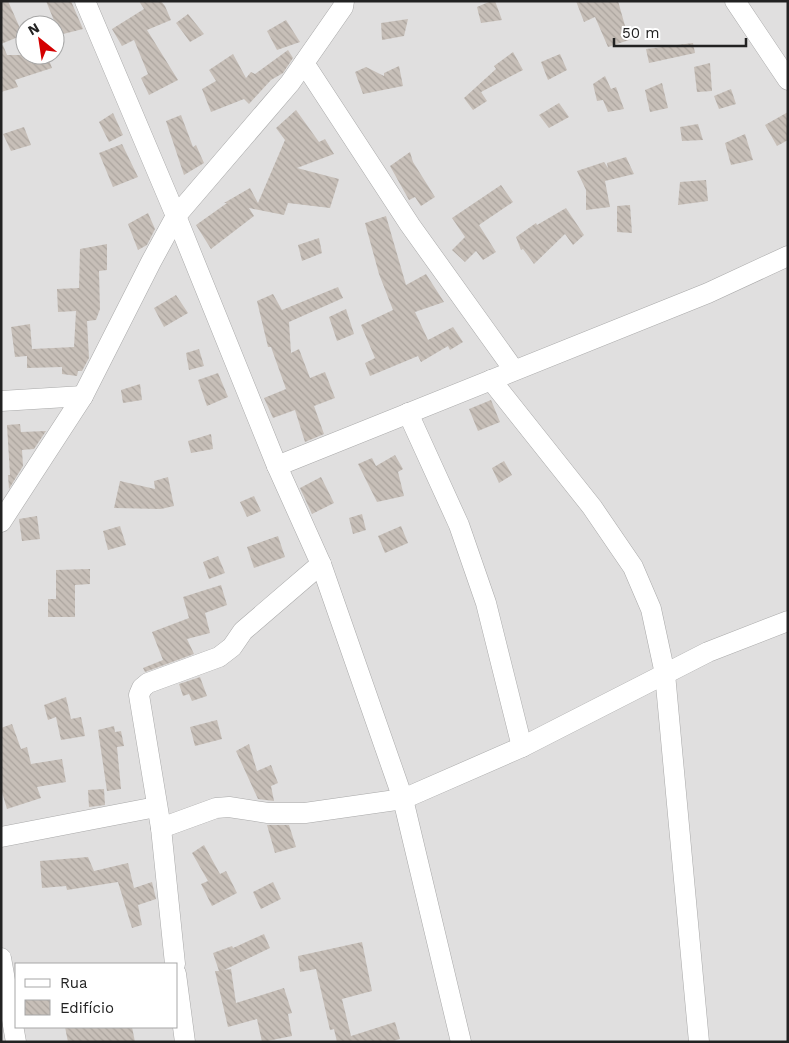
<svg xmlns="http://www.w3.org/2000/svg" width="789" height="1043" viewBox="0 0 789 1043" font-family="'Work Sans',sans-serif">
	<defs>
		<pattern id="building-back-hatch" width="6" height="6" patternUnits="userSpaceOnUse" patternTransform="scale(1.25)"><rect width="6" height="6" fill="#c7bfb8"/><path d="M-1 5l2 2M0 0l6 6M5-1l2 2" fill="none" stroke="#aba49e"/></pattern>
	</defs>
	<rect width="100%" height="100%" fill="#f2efe9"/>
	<path fill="#e0dfdf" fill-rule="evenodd" d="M1,1H788V1042H1ZM25,25H55V55H25ZM16,964H176V1027H16Z"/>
	<g fill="url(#building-back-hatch)">
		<path d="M1,1H8L23,35L1,44Z"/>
		<path d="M46,1H71L83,29L55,36V23Z"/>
		<path d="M139,1H161L165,6L171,20L147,30L178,80L149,95L141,78L148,74L134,40L122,46L112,29L144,9Z"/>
		<path d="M491,1H495L502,20L481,23L477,7Z"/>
		<path d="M576,1H618L629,40L608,47L595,17L584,22Z"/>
		<path d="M188,14L204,34L190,42L176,23Z"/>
		<path d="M408,19L404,36L382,40L381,23Z"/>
		<path d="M286,20L300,42L277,50L267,31Z"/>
		<path d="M693,43L695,53L649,63L646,49Z"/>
		<path d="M3,45L7,55H47L52,68L15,80L18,87L1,92V46Z"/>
		<path d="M288,50L293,58L283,73L271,80L249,104L244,99L211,112L202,89L216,81L209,70L233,54L246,78L251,72L255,74Z"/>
		<path d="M513,52L523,70L481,92L487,101L473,110L464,98L496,69L494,66Z"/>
		<path d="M560,54L567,70L548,80L541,62Z"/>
		<path d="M710,63L712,91L697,92L694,67Z"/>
		<path d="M399,66L403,86L363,94L355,72L366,67L384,76V73Z"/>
		<path d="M605,76L611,89L616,87L624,109L608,112L603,100L597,101L593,84Z"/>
		<path d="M662,83L668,108L650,112L645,90Z"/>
		<path d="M731,89L736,104L719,109L714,96Z"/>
		<path d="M559,103L569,117L549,128L539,115Z"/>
		<path d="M296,110L319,142L325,139L334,154L297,168L339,179L330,208L288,203L284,215L249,208L254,216L211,249L196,225L227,203H224L250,188L258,203L285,140L276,128Z"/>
		<path d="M788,112V140L777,146L765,125Z"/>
		<path d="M113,113L123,135L109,142L99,122Z"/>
		<path d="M181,115L193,147L196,145L204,163L184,175L166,121Z"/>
		<path d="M698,124L703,140L682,141L680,127Z"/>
		<path d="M24,127L31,145L11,151L3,134Z"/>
		<path d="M745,134L753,160L731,165L725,143Z"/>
		<path d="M122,144L138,177L113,187L99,153Z"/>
		<path d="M410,152L413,162L435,197L421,206L415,197L409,200L390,166Z"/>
		<path d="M626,157L634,174L605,181L610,207L586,210V190L577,171L604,162L608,168L607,163Z"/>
		<path d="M706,180L708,201L678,205L680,182Z"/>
		<path d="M501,185L513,202L479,225L496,252L483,260L476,251L465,262L452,250L465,237L452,218Z"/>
		<path d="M630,205L632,233L617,232V206Z"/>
		<path d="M566,208L584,235L573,245L565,234L534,264L523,249L521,250L516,237L536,223L537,225Z"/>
		<path d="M148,213L155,229L147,245L138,250L128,224Z"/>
		<path d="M386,216L406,285L426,274L444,302L415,312L428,340L453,327L463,342L450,350L448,346L421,362L418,356L370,376L365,363L375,358L361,325L393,310L379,274L365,223Z"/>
		<path d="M319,238L322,253L302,261L298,245Z"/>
		<path d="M107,244V270L99,271L100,309L96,320L87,321L89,358L82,371H78L77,376L62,374V367L27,368V356L15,357L11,327L30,324L32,349L74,347L76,311L58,312L57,289L79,288L80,249Z"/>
		<path d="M338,287L343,298L289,322L291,353L299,349L310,378L325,372L335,398L314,406L324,434L305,442L295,410L273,418L264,398L286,389L271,347H268L257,301L273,294L282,310Z"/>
		<path d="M176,295L188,313L164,327L154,308Z"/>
		<path d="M346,309L354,334L337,341L329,317Z"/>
		<path d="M199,349L204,366L189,370L186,353Z"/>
		<path d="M218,373L228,397L207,406L198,380Z"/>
		<path d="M140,384L142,400L123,403L121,390Z"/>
		<path d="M491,400L500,422L478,431L469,409Z"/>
		<path d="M20,424L21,432L46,431L34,449L22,450L23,466L9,489L8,475H10L7,425Z"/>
		<path d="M211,434L213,449L191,453L188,441Z"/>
		<path d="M395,455L403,469L398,472L404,496L377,502L358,464L372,458L376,466Z"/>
		<path d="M504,461L512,475L499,483L492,468Z"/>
		<path d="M168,477L174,506L161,509L114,508L120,481L155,489L154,481Z"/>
		<path d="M321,477L334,503L312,514L300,488Z"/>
		<path d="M254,496L261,511L247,517L240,502Z"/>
		<path d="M362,514L366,530L353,534L349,518Z"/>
		<path d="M37,516L40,539L22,541L19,519Z"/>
		<path d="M120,526L126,545L108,550L103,531Z"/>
		<path d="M401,526L408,543L385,553L378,536Z"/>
		<path d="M278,536L285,557L254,568L247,547Z"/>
		<path d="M218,556L225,573L209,579L203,562Z"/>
		<path d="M90,569V584L75,585V617H48V599H56V570Z"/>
		<path d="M221,585L227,605L205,613L210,633L187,639L194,654L145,672L143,668L163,660L152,632L189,618L183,597Z"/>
		<path d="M200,677L207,696L192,701L189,694L183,696L179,684Z"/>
		<path d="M66,697L71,719L81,717L85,736L61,740L56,717L48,720L44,705Z"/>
		<path d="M217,720L222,739L195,746L190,727Z"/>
		<path d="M12,724L21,749L27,747L31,764L62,759L66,782L37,787L41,798L7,809L1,789V728Z"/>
		<path d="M114,726L115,732L121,731L124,746L117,747L121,789L107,791L98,730Z"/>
		<path d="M249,744L257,771L271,765L278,783L271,786L274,801L258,799L236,751Z"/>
		<path d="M104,789L105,805L89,807L88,790Z"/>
		<path d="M267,825H289L296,847L275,853Z"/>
		<path d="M204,845L220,874L226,871L237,893L212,906L201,884L208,881L192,853Z"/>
		<path d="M88,857L94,871L128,863L134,888L152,882L156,899L138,905L142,925L132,928L118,882L67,890L66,886L42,888L40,861Z"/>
		<path d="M273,882L281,899L261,909L253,892Z"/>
		<path d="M264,934L270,948L224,970L231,969L236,1003L284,988L292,1013L288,1014L292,1036L262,1042L257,1019L228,1027L215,971H219L213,953L232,946L233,948Z"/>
		<path d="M362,942L372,991L342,999L351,1036L395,1022L400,1039L390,1042H337L334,1029L330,1030L316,969L300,972L298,956Z"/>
		<path d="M65,1027H132L135,1042H68Z"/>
	</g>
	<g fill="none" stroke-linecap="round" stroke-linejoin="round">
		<defs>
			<g id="minor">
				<path d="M85,1L176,216L277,466L321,564L403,799L461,1042"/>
				<path d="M735,1L788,80"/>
				<path d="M304,63L410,225L514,370"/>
				<path d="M491,380L592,507L633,567L651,609L665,674L699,1042"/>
				<path d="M1,401L83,396"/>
				<path d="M408,413L459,525L486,603L522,747"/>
				<path d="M277,466L708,293L788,256"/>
				<path d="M1,522L83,396L151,262L176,216L290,83L343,7L344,1"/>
				<path d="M161,828L216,808L229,807L268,813H305L403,799L522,747L708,652L788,621"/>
				<path d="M1,837L156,807"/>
				<path d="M1,958L16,1042"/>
				<path d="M175,964L161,828L139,695L142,688L148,683L219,657L232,647L243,631L321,564"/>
				<path d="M176,974L185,1042"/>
			</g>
		</defs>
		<use href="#minor" stroke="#a9a9a9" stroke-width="21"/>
		<use href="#minor" stroke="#fff" stroke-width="20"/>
	</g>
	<rect width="789" height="1043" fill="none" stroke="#222222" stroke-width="5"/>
	<rect x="15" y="963" width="162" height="65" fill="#ffffff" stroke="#a7a7a7"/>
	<rect x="25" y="979" width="25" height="8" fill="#ffffff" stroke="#a7a7a7"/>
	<text x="60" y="988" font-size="15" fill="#222222">Rua</text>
	<rect x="25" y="1000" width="25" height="15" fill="url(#building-back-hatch)" stroke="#a7a7a7"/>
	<text x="60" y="1013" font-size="15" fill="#222222">Edifício</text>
	<g transform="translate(40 40) rotate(330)"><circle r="24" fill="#ffffff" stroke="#a7a7a7"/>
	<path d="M0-4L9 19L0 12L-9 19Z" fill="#d40000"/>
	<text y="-8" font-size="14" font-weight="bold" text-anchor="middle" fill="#222222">N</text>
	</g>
	<path d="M614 38v8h132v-8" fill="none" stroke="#222222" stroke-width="2.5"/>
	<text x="622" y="38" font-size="15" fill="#222222" stroke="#ffffff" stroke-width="4" paint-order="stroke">50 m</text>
</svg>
